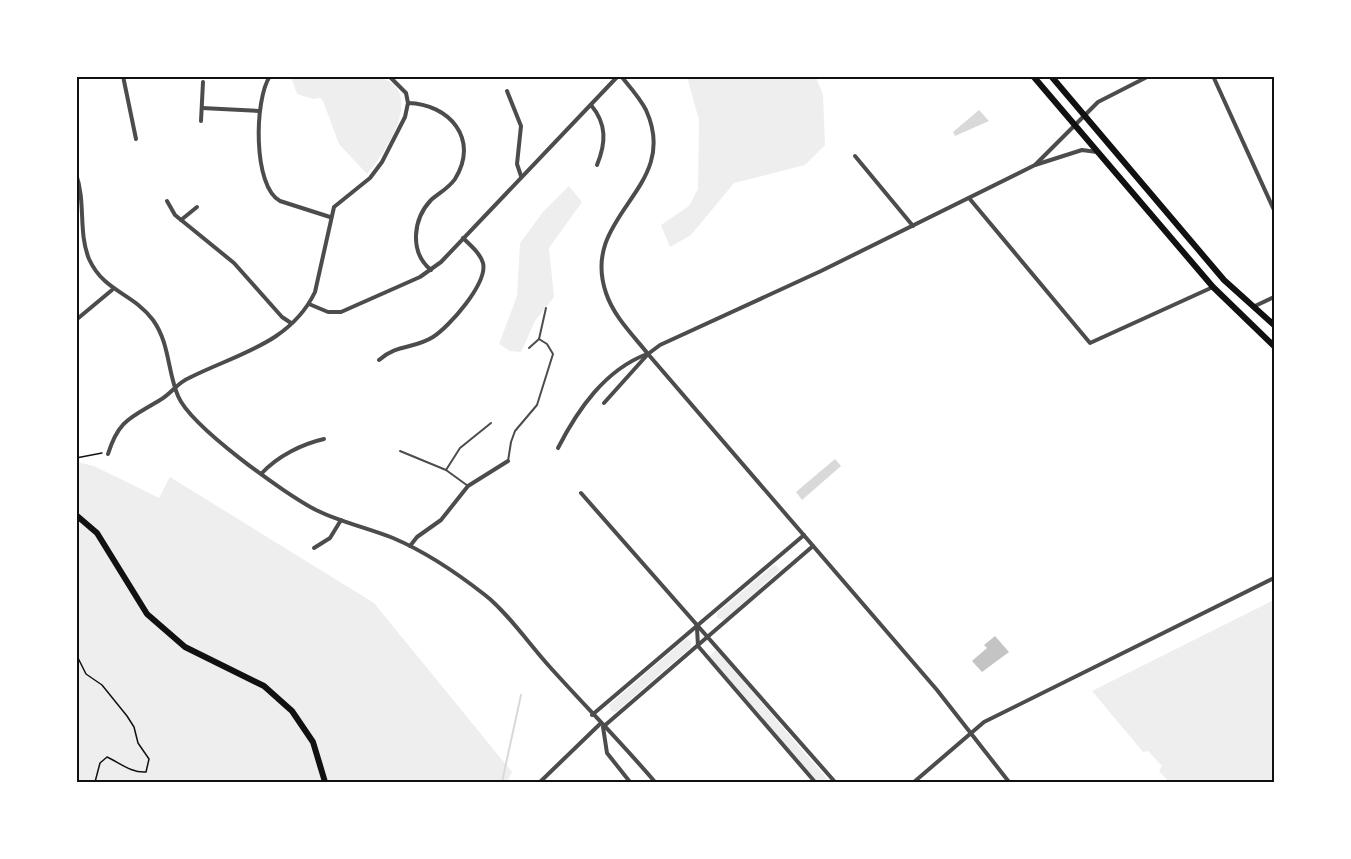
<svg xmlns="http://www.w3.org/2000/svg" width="1351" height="859" viewBox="0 0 1351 859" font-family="Montserrat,sans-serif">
	<rect width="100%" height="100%" fill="#fff"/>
	<g fill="#eee">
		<path d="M293,77C319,76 346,73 372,76C430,84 388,150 367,174L339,144L323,101L320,98L313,99L297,94L292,80Z"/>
		<path d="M687,77H816L823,95L825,145L805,165L734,183L691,235L670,247L661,225L689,206L698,189L699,120Z"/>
		<path d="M569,186L582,202L549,248L554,297L535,321L521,352L510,351L499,344L517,296L520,243L543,212Z"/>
		<path d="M77,462L94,466L159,498L170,477L374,603L512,772L507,782H77Z"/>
		<path d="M775,564L780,570L724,620L717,618V613Z"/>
		<path d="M1274,600V782H1169L1159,771L1162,766L1148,751L1143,752L1092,691Z"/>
		<path d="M686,639L691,641V647L616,712L611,711L609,705Z"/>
		<path d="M716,650L830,782H818L709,656Z"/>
	</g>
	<g fill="#d9d9d9">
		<path d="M979,110L989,121L955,136L953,132Z"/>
		<path d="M835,459L841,466L802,500L796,492Z"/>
	</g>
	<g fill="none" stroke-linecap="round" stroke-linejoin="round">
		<path stroke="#d9d9d9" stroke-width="2" d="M502,782L521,695"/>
	</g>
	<path fill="#c4c4c4" d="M995,636L1009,652L982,672L972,661L987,648L984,645Z"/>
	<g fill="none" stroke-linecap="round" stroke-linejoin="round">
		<g stroke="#111" stroke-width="1.5">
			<path d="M76,458L102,453"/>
			<path d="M76,654L86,674L102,685L127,716L134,727L138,743L149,759L146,772C131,773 120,763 107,757L100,763L95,782"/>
		</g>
		<g stroke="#4c4c4c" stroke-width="2">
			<path d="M529,348L539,339L546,308"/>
			<path d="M400,451L446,470L468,486"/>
			<path d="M508,461L511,442L515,431L537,405L553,354L547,344L539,339"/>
			<path d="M446,470L460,448L491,423"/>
		</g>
		<g stroke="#4c4c4c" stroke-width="4">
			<path d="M123,76L136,139"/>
			<path d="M270,76C254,100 253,187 280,201L330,217"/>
			<path d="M621,76C630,87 640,98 646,110C682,189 579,214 606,293C614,317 633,335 648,354L937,690L1009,782"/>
			<path d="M1213,76L1274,210"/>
			<path d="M507,91L521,126L517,164L521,176"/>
			<path d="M408,103C449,104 480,139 455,179C449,188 439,193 431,200C413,219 409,252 431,270"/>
			<path d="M591,105C607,124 606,143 597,165"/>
			<path d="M202,108L259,111"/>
			<path d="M201,121L203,82"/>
			<path d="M855,156L913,226"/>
			<path d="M1035,165L1082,150L1097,152"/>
			<path d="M76,174C86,202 78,232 89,259C104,292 133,293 153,320C170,344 167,370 178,396C191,427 285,494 316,510C340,522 368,528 393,538C426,552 457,573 485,595C506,611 530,645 549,666C584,705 621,742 655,782"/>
			<path d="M969,198L1090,343L1213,287"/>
			<path d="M167,201L175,215L234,263L282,317L291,323"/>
			<path d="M181,220L197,207"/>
			<path d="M309,304L328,312H341L420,277L441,262L618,76"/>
			<path d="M1255,306L1274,297"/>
			<path d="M76,320L112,290"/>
			<path d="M379,360C397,344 414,349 433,337C449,327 488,283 483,263C480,253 471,246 463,238"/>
			<path d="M604,403L648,354L660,345L821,271L1035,165L1098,102L1149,76"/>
			<path d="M558,448C578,409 605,370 647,354"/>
			<path d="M108,454C119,419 131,418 160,400C171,394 177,383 189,378C236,354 290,344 315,292L334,207L370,178L382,162L405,117L408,103L406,93L389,76"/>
			<path d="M262,473C278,456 302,444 324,439"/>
			<path d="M581,493L835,782"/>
			<path d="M410,546L417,537L441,520L468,486L508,461"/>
			<path d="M314,548L330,538L341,520"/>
			<path d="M697,628L698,646L815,782"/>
			<path d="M592,715L804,535"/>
			<path d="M540,782L600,724"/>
			<path d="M630,782L607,753L603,727L813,546"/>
			<path d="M914,782L984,722L1274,578"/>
		</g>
		<g stroke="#111" stroke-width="6">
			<path d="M1033,76L1213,287L1274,346"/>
			<path d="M1051,76L1224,280L1274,325"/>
			<path d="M76,515L97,533L147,614L185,647L264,686L292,711L313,742L325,782"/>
		</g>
	</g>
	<rect width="1351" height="859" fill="none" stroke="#ffffff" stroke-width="156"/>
	<rect x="78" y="78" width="1195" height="703" fill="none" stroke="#111" stroke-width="2"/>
</svg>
